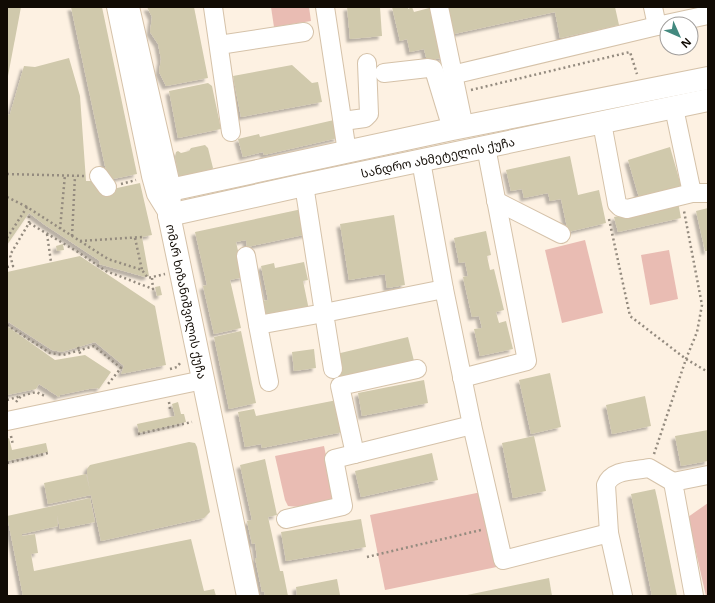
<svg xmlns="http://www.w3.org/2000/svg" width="715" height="603" viewBox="0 0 715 603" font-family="'Open Sans','Noto Sans Georgian',sans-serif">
	<defs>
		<filter id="shadow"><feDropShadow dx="-3.5" dy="3.5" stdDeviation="1" flood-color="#0004"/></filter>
	</defs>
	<rect width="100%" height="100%" fill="#fdf1e2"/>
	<g fill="#e9bcb3">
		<path d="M271,7H309L311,21L274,27Z"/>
		<path d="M585,240L603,313L562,323L545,250Z"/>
		<path d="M669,250L678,299L650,305L641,255Z"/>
		<path d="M324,446L335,499L299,507L288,506L285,500L275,456Z"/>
		<path d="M496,489L511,564L385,590L370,515Z"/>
		<path d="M708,503V596H706L688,517Z"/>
	</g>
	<g fill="#d0c9ac" filter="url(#shadow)">
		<path d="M7,7H21L8,76H7Z"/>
		<path d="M71,7H102L137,174L108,180Z"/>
		<path d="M147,7H194L208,78L166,86L159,72L161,59L158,44L150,32L152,17Z"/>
		<path d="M347,7H380L382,36L350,39Z"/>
		<path d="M392,7H408V9L412,7L414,12L433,7L445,57L427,61L424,49L410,52L407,39L400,41Z"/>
		<path d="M448,7H615L619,25L560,38L555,12L454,34Z"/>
		<path d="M69,58L80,96L86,181H96L108,190L140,183L152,235L142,237L149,276L145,277L99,264L100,261L45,225L29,213L7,245V115L10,114L24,66L35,67Z"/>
		<path d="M292,65L312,83L318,82L322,102L241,117L233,76Z"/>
		<path d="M208,83L212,86L221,129L178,138L169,91Z"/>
		<path d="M334,120L338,138L264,155L263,152L243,157L238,139L259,134L260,137Z"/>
		<path d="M205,145L208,148L213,168L211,172L196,175L193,173L186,175V177L181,179L179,175L175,157L176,152L178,151L181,153L189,151L191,148Z"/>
		<path d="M670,147L682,189L640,201L628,160Z"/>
		<path d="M570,156L578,195L599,190L606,223L568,232L561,199L550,201L548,193L524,198L522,189L511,191L506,170Z"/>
		<path d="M678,202L681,218L618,232L614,217Z"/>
		<path d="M708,208V251H705L696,211Z"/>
		<path d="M302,209L308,234L247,247L246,240L236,242L244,277L230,280L241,328L214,334L203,286L207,285L195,232Z"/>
		<path d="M394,215L405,285L387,288L385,274L349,280L340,224Z"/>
		<path d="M486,231L491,255L487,256L490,270L494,269L504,310L496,312L499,323L506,321L513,349L480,356L474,329L482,328L479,316L472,317L463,277L468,276L465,262L459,263L454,238Z"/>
		<path d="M63,244L64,250L57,251L56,246Z"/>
		<path d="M80,256L155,306L166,365L121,374L124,366L95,342L62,352L52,350L7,321V272Z"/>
		<path d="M304,262L308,280L303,281L309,310L267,316L263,301L268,300L261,266L274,263L275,268Z"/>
		<path d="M160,286L162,295L157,296L155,287Z"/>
		<path d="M7,326L55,360L85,355L111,372L99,389L97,388L89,389L60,395L59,397L39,384L36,389L7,395Z"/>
		<path d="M241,331L256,403L229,409L214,337Z"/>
		<path d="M408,337L414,361L338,379L332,355Z"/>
		<path d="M314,349L316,368L294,371L292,352Z"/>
		<path d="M550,373L561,427L531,434L519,380Z"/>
		<path d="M424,380L428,403L362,416L358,393Z"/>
		<path d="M645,396L651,426L612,434L606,405Z"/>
		<path d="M337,400L343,432L262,448L261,444L245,447L238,412L254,409L256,416Z"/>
		<path d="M178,402L181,414H184L186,422L139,433L137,424L175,416L172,404Z"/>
		<path d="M708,430V461L681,466L675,436Z"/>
		<path d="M534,436L546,491L513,498L502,443Z"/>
		<path d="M9,438L12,450L46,443L48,452L7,461V439Z"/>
		<path d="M189,442L195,443L197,447L210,512L204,518L101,541L91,495L48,504L44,483L86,474L90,491L87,474V469L90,465Z"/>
		<path d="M432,453L438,480L361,497L355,471Z"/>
		<path d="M265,459L277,515L268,517L280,571H283L288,596H265L264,591L262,592L255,558H257L255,543L252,544L247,521L252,520L240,465Z"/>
		<path d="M655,489L658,502L677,596H652L631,494Z"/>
		<path d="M90,498L95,522L60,529L57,515L58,526L22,534V536L35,534L38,553L31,554L34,571L191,539L204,591L214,589L216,596H23L7,516Z"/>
		<path d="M361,519L366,547L286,561L281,532Z"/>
		<path d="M549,578L552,596H467V595Z"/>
		<path d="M337,579L340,595L297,596L296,587Z"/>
	</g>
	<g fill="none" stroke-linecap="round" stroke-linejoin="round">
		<defs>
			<g id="minor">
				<path d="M116,7L151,176L156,194L169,215"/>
				<path d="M213,7L231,132"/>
				<path d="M325,7L347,152"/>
				<path d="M439,7L464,127"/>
				<path d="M653,7L657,26"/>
				<path d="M219,45L304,32"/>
				<path d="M384,73L428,68L433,69L435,73L452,129"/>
				<path d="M452,75L657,26L708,15"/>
				<path d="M674,108L692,193"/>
				<path d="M343,121L365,118L369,114L367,63"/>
				<path d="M602,123L616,198L617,204L620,207L627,209L692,193H708"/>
				<path d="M421,161L444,289L472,425L503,560L609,533L623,596"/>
				<path d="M99,176L107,187"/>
				<path d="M496,201L561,234"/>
				<path d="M246,256L258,325"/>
				<path d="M333,369L324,313L444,289"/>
				<path d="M462,378L527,361L486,147"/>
				<path d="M269,382L258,325L324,313L304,185"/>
				<path d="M7,421L203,380"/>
				<path d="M355,454L340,386L417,369"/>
				<path d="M286,519L343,506L334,459L472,425"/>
				<path d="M609,533L606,485C612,469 635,471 649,468L673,482"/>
				<path d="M694,596L673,482L708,475"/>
			</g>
			<g id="major">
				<path id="s1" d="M128,7L170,190L169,215L248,596"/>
				<path d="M170,190L452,129L708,78"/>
				<path id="s2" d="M169,215L304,185L708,100"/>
			</g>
		</defs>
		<use href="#minor" stroke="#d5c2a9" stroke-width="20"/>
		<use href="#major" stroke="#d5c2a9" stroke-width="24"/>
		<g stroke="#948b7f" stroke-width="2.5" stroke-dasharray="2 3" stroke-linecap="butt">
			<path d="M471,90L630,52L637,74"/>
			<path d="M7,174L84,176"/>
			<path d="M121,184L136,180"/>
			<path d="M7,197L27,207"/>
			<path d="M609,219L630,316L686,359L708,372"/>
			<path d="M29,223V213"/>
			<path d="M60,229L65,175"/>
			<path d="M47,234L51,262"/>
			<path d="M72,236L75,176"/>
			<path d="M7,238L27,207L108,259L142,270L148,278L165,274"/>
			<path d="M135,238L142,270"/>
			<path d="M80,241L142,237"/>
			<path d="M7,267L13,266L10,255L29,223L78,252L106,271L153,289L152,278"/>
			<path d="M7,325L50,353L63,355L94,346L121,368L108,384"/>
			<path d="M78,347L81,356"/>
			<path d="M170,369L177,367L181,362"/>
			<path d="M7,400L21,396"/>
			<path d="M16,402L21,396L36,392L45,396"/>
			<path d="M169,402L170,409"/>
			<path d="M138,434L192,422"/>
			<path d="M11,436L13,445"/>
			<path d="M654,454L686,359L697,332L702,305L684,211"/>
			<path d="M7,463L48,453"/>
			<path d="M367,557L481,530"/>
		</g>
		<use href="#minor" stroke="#fff" stroke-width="18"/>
		<use href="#major" stroke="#fff" stroke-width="22"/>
	</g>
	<g text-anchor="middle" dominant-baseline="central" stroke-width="4" stroke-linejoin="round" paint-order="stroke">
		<g font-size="12" fill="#110b04" stroke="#fff">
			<text stroke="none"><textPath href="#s2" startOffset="275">სანდრო ახმეტელის ქუჩა</textPath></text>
			<text stroke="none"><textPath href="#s1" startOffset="301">ომარ ხიზანიშვილის ქუჩა</textPath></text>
		</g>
	</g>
	<rect width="715" height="603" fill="none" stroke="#110b04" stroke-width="16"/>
	<g transform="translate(679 36) rotate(135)"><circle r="19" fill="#ffffff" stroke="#a09d9b"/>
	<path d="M0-3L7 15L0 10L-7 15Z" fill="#43897f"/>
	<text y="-6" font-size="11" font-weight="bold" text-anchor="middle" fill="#110b04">N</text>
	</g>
</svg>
